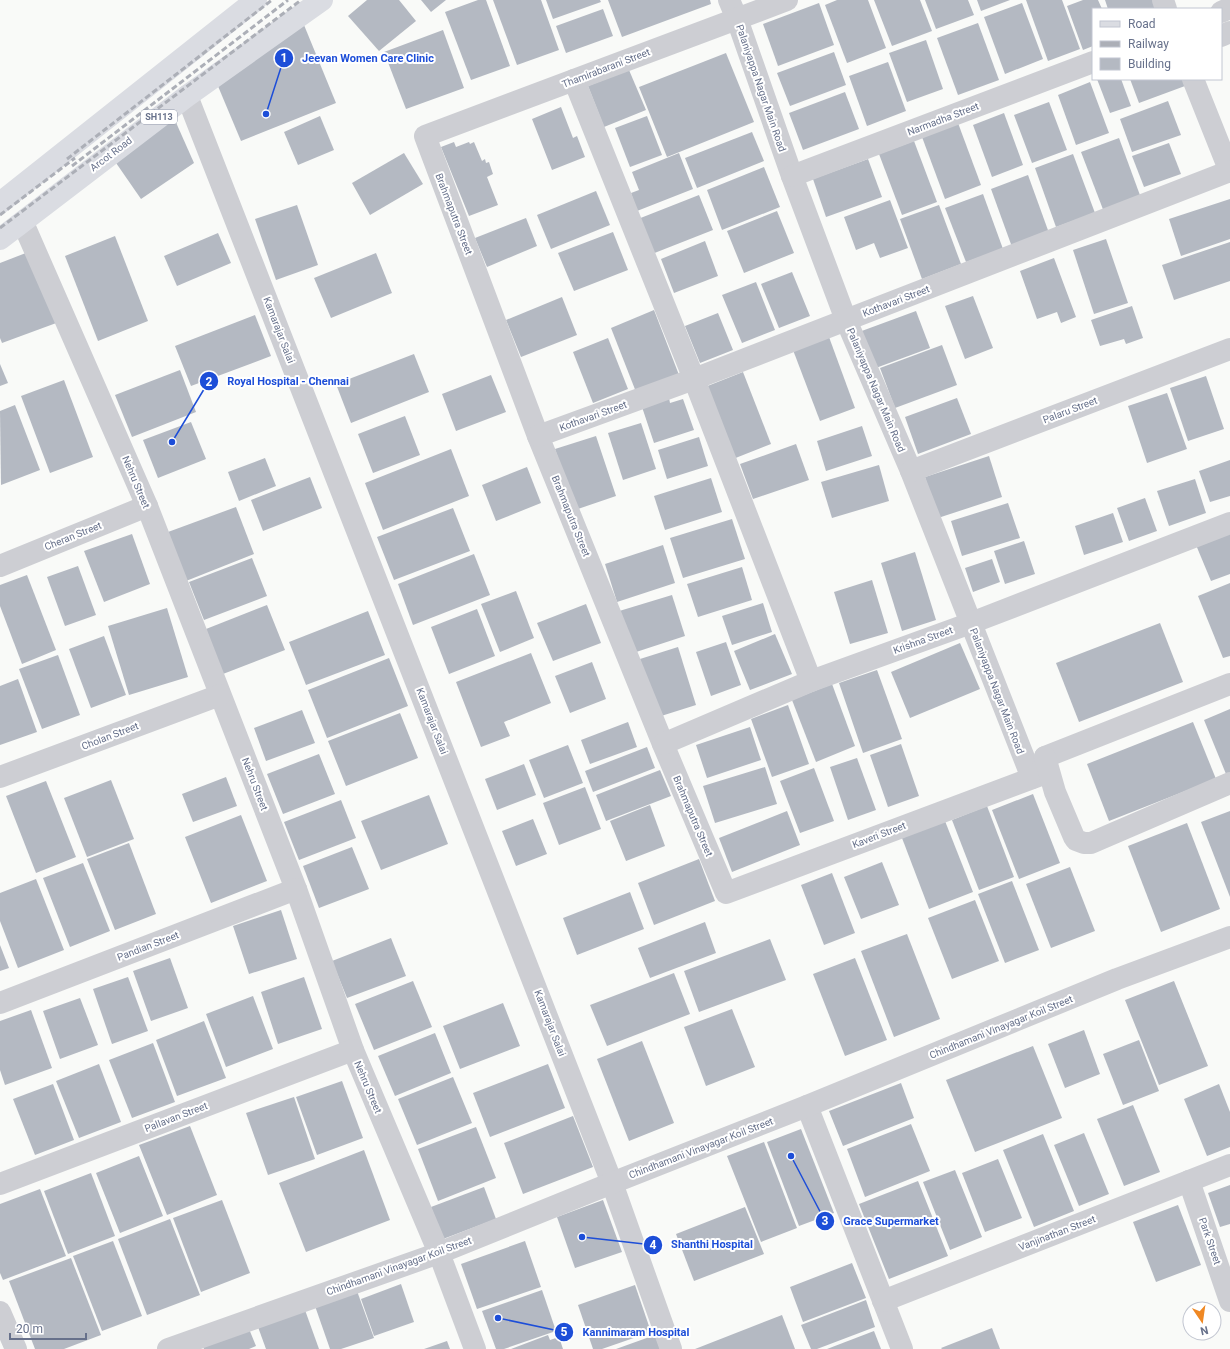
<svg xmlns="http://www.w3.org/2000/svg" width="1230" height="1349" viewBox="0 0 1230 1349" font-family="Roboto,sans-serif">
	<rect width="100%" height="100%" fill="#f9faf8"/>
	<g fill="#b4b9c2">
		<path d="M367,0H399L416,21L379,51L348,16Z"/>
		<path d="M421,0H446L431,12Z"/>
		<path d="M478,0H486L510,66L471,80L445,12Z"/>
		<path d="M493,0H541L559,50L517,65Z"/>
		<path d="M546,0H600L601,2L553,19Z"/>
		<path d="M608,0H710L711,4L622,37Z"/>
		<path d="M837,0H868L886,48L847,63L825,5Z"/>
		<path d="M874,0H920L932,31L892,46Z"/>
		<path d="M925,0H968L974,15L936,29Z"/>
		<path d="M977,0H1010L981,11Z"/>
		<path d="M1026,0H1062L1080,49L1048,61Z"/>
		<path d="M1083,0H1098L1102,9H1093V46L1083,50L1067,6Z"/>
		<path d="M1105,0H1160L1163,9H1108Z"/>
		<path d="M819,3L834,45L778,66L763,24Z"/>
		<path d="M1022,3L1043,59L1005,74L984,17Z"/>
		<path d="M603,9L613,36L566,53L556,26Z"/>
		<path d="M978,23L999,80L958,95L937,38Z"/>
		<path d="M304,25L336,103L241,141L215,79Z"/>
		<path d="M443,30L464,88L406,109L384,52Z"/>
		<path d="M926,40L943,89L907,102L889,53Z"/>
		<path d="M834,52L846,85L790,106L777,73Z"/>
		<path d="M726,53L754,122L667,157L639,87Z"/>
		<path d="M888,62L906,111L867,126L849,76Z"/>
		<path d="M629,70L646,110L604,127L588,86Z"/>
		<path d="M1097,79H1121L1131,106L1110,113Z"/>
		<path d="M1130,79H1182L1185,86L1139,103Z"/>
		<path d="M1090,82L1109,133L1076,145L1058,95Z"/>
		<path d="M845,92L859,129L803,150L789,113Z"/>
		<path d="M1168,101L1181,135L1132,152L1120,119Z"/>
		<path d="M1049,102L1067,150L1032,163L1014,115Z"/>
		<path d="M561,107L573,138L577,136L585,157L552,170L532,119Z"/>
		<path d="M1004,113L1023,165L992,177L973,125Z"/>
		<path d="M320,116L334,150L298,165L284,132Z"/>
		<path d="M647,116L662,155L630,167L615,128Z"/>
		<path d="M174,118L194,163L141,199L114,160Z"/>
		<path d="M958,123L981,185L945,199L922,137Z"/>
		<path d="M752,132L764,161L697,188L685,158Z"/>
		<path d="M1119,138L1141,198L1104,212L1081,152Z"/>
		<path d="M914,141L937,202L902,215L879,154Z"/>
		<path d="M454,142L456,147L469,142L470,144L474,142L482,161L485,159L486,163L489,162L493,174L487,177L498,205L469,216L441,147Z"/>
		<path d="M1169,143L1181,174L1144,187L1132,156Z"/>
		<path d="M404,153L423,184L370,215L352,183Z"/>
		<path d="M679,153L693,189L637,211L631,193L639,190L632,172Z"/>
		<path d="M1073,154L1095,213L1056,227L1035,168Z"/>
		<path d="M868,159L882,197L826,217L813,179Z"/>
		<path d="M764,167L780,207L722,230L707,190Z"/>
		<path d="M1028,175L1049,233L1012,247L991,189Z"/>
		<path d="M596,191L610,225L551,249L537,215Z"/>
		<path d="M983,194L1003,249L966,262L945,208Z"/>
		<path d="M699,195L713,230L652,254L638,219Z"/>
		<path d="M1230,199V239L1181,256L1169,219Z"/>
		<path d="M890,200L908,248L880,258L874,243L856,250L844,217Z"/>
		<path d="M297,205L318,265L276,280L255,219Z"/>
		<path d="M939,205L961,264L922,279L900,219Z"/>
		<path d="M777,211L794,253L744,273L727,231Z"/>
		<path d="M526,218L537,246L487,267L475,238Z"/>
		<path d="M613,232L628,270L574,291L558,253Z"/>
		<path d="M218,233L231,263L177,286L164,256Z"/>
		<path d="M115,236L148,321L98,341L65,256Z"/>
		<path d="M1106,239L1128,303L1094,314L1073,250Z"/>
		<path d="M705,241L718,276L674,293L661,259Z"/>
		<path d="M1230,242V281L1174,300L1162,265Z"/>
		<path d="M31,251L59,322L2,343L0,338V263Z"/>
		<path d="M376,253L392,293L331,318L314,278Z"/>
		<path d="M1054,258L1076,317L1061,323L1057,312L1037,319L1020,271Z"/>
		<path d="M792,272L810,316L779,328L761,284Z"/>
		<path d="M756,282L775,330L742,343L722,295Z"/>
		<path d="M973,296L993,348L965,359L945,306Z"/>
		<path d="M562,297L577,335L521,357L506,320Z"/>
		<path d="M1132,306L1143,338L1126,344L1124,339L1100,346L1091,320Z"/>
		<path d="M654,310L679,375L636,392L611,328Z"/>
		<path d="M916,311L930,348L873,369L859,332Z"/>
		<path d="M718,313L733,350L700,363L685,326Z"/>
		<path d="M255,315L271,356L191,386L175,346Z"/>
		<path d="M829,337L855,408L820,421L793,350Z"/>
		<path d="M608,338L628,389L593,403L573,352Z"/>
		<path d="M942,345L957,385L895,408L880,368Z"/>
		<path d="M414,354L429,392L351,423L336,384Z"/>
		<path d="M0,364L8,383L0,386Z"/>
		<path d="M180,370L196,412L132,437L115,395Z"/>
		<path d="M743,372L771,444L733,459L705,387Z"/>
		<path d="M491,375L506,412L456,431L442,394Z"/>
		<path d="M1206,376L1224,429L1188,441L1170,388Z"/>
		<path d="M64,380L93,457L50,473L21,396Z"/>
		<path d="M1167,393L1187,449L1147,463L1128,406Z"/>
		<path d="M669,398L670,403L683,399L694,430L654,443L642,407Z"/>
		<path d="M957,398L971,434L918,454L905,417Z"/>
		<path d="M15,405L40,470L1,485L0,411Z"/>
		<path d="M405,416L420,455L373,473L358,434Z"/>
		<path d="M191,422L206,459L158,478L143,440Z"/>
		<path d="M641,423L656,469L623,480L608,433Z"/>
		<path d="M862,426L872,456L826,471L817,441Z"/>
		<path d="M596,436L616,496L575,510L555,449Z"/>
		<path d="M699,437L708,466L667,479L658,450Z"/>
		<path d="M796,444L809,480L753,499L740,464Z"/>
		<path d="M451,449L469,496L383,530L365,483Z"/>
		<path d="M989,456L1002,497L938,518L925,477Z"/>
		<path d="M265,458L276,486L239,501L228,472Z"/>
		<path d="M1230,460V496L1210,502L1199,471Z"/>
		<path d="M879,465L889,501L832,518L821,482Z"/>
		<path d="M527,467L541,503L496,521L482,485Z"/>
		<path d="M310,477L322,508L263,531L251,500Z"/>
		<path d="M711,478L722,512L665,530L654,496Z"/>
		<path d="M1195,479L1206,513L1169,526L1157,491Z"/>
		<path d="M1145,498L1157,531L1129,541L1117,508Z"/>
		<path d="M1008,503L1020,538L962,556L951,521Z"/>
		<path d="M236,507L254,554L186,581L168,532Z"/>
		<path d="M453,508L470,551L394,580L377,537Z"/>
		<path d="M1113,513L1123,542L1084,555L1075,526Z"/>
		<path d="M732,519L745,559L683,578L670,538Z"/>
		<path d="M1230,531V574L1211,581L1196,545Z"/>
		<path d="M132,534L150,584L104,602L84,551Z"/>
		<path d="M1024,541L1035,574L1005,584L994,551Z"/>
		<path d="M663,545L675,583L617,602L605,564Z"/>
		<path d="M915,552L936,620L902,631L881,563Z"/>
		<path d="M474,554L490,595L413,625L398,584Z"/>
		<path d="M252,558L267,596L204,620L189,582Z"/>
		<path d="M992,559L1000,582L973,592L965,568Z"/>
		<path d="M78,566L96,615L65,626L47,577Z"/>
		<path d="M742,567L752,600L698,617L687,584Z"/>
		<path d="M27,575L56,650L22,664L0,606V585Z"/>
		<path d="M872,580L888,633L850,644L834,592Z"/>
		<path d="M1230,583V656L1223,658L1198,596Z"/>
		<path d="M516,591L534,638L500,652L481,604Z"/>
		<path d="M672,595L685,636L630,654L616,612Z"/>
		<path d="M763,603L772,632L732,645L722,616Z"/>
		<path d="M586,604L601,643L553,661L537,623Z"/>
		<path d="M267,605L285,650L223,674L206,629Z"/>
		<path d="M167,608L188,677L129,695L108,626Z"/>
		<path d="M477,609L495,656L449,674L431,627Z"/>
		<path d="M368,611L385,655L306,685L289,642Z"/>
		<path d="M1160,623L1183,682L1079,722L1056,663Z"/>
		<path d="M775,634L792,674L750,690L734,651Z"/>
		<path d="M104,636L126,695L91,708L69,649Z"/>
		<path d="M726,642L741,685L711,696L696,652Z"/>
		<path d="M960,643L980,689L910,718L891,672Z"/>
		<path d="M678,647L696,705L658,717L640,659Z"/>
		<path d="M531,653L551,703L504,722L510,736L481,747L456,682Z"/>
		<path d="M58,655L80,715L42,729L19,669Z"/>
		<path d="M389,658L408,706L327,738L308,690Z"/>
		<path d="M592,662L606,699L570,713L555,676Z"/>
		<path d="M877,670L902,739L863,753L839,683Z"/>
		<path d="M18,679L37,732L0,745V686Z"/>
		<path d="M832,684L855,746L816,762L792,700Z"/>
		<path d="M788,705L809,764L772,777L751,719Z"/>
		<path d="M1230,709V773L1226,774L1204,720Z"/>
		<path d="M302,710L315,743L266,761L254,728Z"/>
		<path d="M400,713L418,758L346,786L328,741Z"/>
		<path d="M628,722L637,747L590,764L581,740Z"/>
		<path d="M1193,722L1216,779L1109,821L1087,764Z"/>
		<path d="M750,727L761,760L707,778L696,745Z"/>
		<path d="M901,744L919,796L888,807L870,755Z"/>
		<path d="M568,745L583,783L544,798L529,760Z"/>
		<path d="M647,747L655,768L593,792L585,771Z"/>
		<path d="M319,754L335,794L283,814L267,774Z"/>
		<path d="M857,758L876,810L848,820L830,767Z"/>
		<path d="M524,764L536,795L497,810L485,779Z"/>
		<path d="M765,767L777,804L715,823L703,786Z"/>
		<path d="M814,768L834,821L800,833L780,781Z"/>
		<path d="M660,770L671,796L606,821L596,795Z"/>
		<path d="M226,777L237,806L193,822L182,794Z"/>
		<path d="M111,780L134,839L87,857L64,798Z"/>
		<path d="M46,781L76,857L36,873L6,796Z"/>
		<path d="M585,787L601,829L559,845L543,803Z"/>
		<path d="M1033,794L1060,863L1019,879L992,810Z"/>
		<path d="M429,795L448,844L381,870L361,821Z"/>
		<path d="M341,800L356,838L299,860L284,822Z"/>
		<path d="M650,805L665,846L626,861L610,821Z"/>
		<path d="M987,806L1014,877L979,890L952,820Z"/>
		<path d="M787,811L800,845L732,872L719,838Z"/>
		<path d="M1230,811V897L1201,822Z"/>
		<path d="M241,815L267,881L211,903L185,837Z"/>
		<path d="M533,819L547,854L516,866L502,831Z"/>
		<path d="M945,821L973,892L929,909L902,838Z"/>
		<path d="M1187,823L1220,909L1161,932L1128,846Z"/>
		<path d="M129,843L156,914L115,930L87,859Z"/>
		<path d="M352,847L369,889L319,908L303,866Z"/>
		<path d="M699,859L715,901L654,925L638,883Z"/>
		<path d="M882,862L899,905L861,919L844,877Z"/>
		<path d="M83,863L110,931L70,947L43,878Z"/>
		<path d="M1070,867L1095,931L1051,948L1026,884Z"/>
		<path d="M832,873L855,933L824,945L801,885Z"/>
		<path d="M36,879L64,950L18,968L0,921V893Z"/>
		<path d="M1012,881L1039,950L1005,963L978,894Z"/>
		<path d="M630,892L644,929L577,955L563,918Z"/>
		<path d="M975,900L999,961L952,979L928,918Z"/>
		<path d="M281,910L297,959L249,974L233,926Z"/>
		<path d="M705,922L716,953L650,978L638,948Z"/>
		<path d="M907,934L940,1019L894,1037L861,951Z"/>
		<path d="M391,938L406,976L347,998L332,961Z"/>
		<path d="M770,939L786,980L699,1012L684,971Z"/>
		<path d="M0,945L9,968L0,971Z"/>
		<path d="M170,958L188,1008L151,1021L133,971Z"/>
		<path d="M855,958L887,1040L845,1056L813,974Z"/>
		<path d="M674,973L690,1014L607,1046L590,1005Z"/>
		<path d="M128,977L148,1031L112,1044L93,989Z"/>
		<path d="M304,977L322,1029L278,1044L261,992Z"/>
		<path d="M413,981L432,1027L374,1050L355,1004Z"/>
		<path d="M1174,981L1208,1066L1159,1085L1125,1000Z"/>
		<path d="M253,996L273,1049L226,1067L206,1014Z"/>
		<path d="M80,998L98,1045L60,1059L43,1011Z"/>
		<path d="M503,1003L520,1046L460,1069L443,1026Z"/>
		<path d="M732,1009L755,1067L706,1086L684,1027Z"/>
		<path d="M31,1010L52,1068L5,1085L0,1070V1021Z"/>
		<path d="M204,1021L226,1078L177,1096L156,1040Z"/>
		<path d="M1084,1030L1100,1074L1065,1088L1048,1044Z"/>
		<path d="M435,1033L451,1073L395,1096L378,1056Z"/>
		<path d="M1139,1040L1159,1091L1123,1105L1103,1054Z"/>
		<path d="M642,1041L674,1123L629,1141L597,1059Z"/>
		<path d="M153,1043L175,1102L132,1118L109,1060Z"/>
		<path d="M1033,1046L1062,1118L975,1152L946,1080Z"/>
		<path d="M99,1064L121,1122L79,1138L56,1081Z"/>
		<path d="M548,1064L565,1108L490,1137L473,1093Z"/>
		<path d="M453,1077L472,1123L417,1145L398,1099Z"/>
		<path d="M342,1081L363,1138L317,1155L296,1097Z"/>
		<path d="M901,1083L914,1118L843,1146L829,1111Z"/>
		<path d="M53,1084L74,1140L35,1155L13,1099Z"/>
		<path d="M1219,1084L1230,1112V1147L1207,1156L1184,1099Z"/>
		<path d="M294,1097L315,1159L268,1175L246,1113Z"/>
		<path d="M1133,1105L1160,1172L1124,1186L1097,1119Z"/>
		<path d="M573,1116L593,1167L523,1194L504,1143Z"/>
		<path d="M911,1124L930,1171L865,1197L847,1149Z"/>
		<path d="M190,1126L217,1195L167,1215L139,1145Z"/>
		<path d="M476,1127L496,1178L438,1201L418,1149Z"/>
		<path d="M801,1129L834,1213L799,1226L767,1142Z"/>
		<path d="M1084,1133L1109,1194L1079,1206L1054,1145Z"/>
		<path d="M1043,1134L1074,1211L1034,1227L1003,1150Z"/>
		<path d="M764,1142L797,1228L761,1242L727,1156Z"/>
		<path d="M364,1150L390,1220L306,1252L279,1183Z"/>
		<path d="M139,1156L163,1216L120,1233L96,1173Z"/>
		<path d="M998,1159L1022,1218L985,1232L962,1173Z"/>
		<path d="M955,1170L982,1237L950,1250L923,1182Z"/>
		<path d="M91,1173L115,1236L68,1254L44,1191Z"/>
		<path d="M918,1181L948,1256L889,1279L859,1204Z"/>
		<path d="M1230,1185V1224L1220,1227L1208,1193Z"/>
		<path d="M484,1187L496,1219L443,1239L431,1207Z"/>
		<path d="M40,1189L66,1256L3,1280L0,1273V1204Z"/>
		<path d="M222,1200L250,1273L201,1292L173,1218Z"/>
		<path d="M603,1200L622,1252L575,1268L557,1217Z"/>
		<path d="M1178,1205L1201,1265L1156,1282L1133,1222Z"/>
		<path d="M745,1207L764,1254L694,1281L676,1234Z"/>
		<path d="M170,1219L200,1295L147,1315L118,1239Z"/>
		<path d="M113,1241L142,1316L102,1331L73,1256Z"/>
		<path d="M525,1241L541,1287L477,1309L461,1264Z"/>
		<path d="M71,1258L101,1335L64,1349H35L9,1281Z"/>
		<path d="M852,1263L866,1298L803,1322L790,1287Z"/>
		<path d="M401,1284L414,1322L374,1336L361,1299Z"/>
		<path d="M635,1285L651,1332L602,1349H593L578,1305Z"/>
		<path d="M542,1290L556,1331L504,1349H496L482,1311Z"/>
		<path d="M357,1291L374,1338L341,1349H330L315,1306Z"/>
		<path d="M866,1300L875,1327L817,1349H811L801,1325Z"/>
		<path d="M305,1310L319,1349H266L258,1327Z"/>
		<path d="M782,1315L795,1349H695Z"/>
		<path d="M247,1324L256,1346L249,1349H204L201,1342Z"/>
		<path d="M992,1328L1000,1349H942L941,1348Z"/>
		<path d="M874,1331L881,1349H827Z"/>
		<path d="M548,1335L550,1340L559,1337L563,1349H511Z"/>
		<path d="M655,1335L660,1349H616Z"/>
		<path d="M447,1341L450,1349H424Z"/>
	</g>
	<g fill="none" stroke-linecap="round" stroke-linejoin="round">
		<g stroke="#cdced3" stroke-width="22">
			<path d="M729,0L737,19L792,176L846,320L911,471L1032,778"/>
			<path d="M787,0L425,136L538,436L663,744L726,893L1041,775L1045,757L1230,684"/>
			<path d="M1163,0L1166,9"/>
			<path d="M1221,12L1230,8"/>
			<path d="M1221,36L1230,32"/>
			<path d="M1193,79L1230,172"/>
			<path d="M574,80L694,379L811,681"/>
			<path d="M187,96L612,1183L671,1349"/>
			<path d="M792,176L1093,62"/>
			<path d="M23,223L147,506L296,889L353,1050L439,1253L475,1349"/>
			<path d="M538,436L694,379L1230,171"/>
			<path d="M911,471L1230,349"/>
			<path d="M0,566L147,506"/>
			<path d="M663,744L811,681L971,623L1230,523"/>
			<path d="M1045,757L1055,792L1074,837L1076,840L1084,843H1091L1230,783"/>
			<path d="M0,777L220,695"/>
			<path d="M0,1003L296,889"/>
			<path d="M807,1106L902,1349"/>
			<path d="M1189,1181L1230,1301"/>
			<path d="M0,1184L353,1050"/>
			<path d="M883,1301L1230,1165"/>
			<path d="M0,1312L16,1349"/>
			<path d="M168,1349L439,1253L612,1183L807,1106L1117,979L1230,937"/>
		</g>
		<g stroke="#dadce2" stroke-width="22">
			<path d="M0,203L256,0"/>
			<path d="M0,239L187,96L322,0"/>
		</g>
		<g stroke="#acafb7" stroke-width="3" stroke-dasharray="6 3" stroke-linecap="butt">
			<path d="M67,159L272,0"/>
			<path d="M72,166L288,0"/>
			<path d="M0,215L75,158"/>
			<path d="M0,228L301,0"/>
		</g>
	</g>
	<g text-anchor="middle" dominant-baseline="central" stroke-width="4" stroke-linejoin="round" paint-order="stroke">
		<rect fill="#fff" stroke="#959cae" stroke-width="1" x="141" y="110" width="36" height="14" rx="3"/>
		<g font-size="9" font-weight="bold" fill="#67718b">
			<text x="159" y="117">SH113</text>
		</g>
		<g font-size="10" fill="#67718b" stroke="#fff">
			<text transform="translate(606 68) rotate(-21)">Thamirabarani Street</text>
			<text transform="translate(761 88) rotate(71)">Palaniyappa Nagar Main Road</text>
			<text transform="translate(943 119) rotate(-21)">Narmadha Street</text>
			<text transform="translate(111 154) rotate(-37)">Arcot Road</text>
			<text transform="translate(454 214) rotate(69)">Brahmaputra Street</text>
			<text transform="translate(896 301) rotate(-21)">Kothavari Street</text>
			<text transform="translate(279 330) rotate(69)">Kamarajar Salai</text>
			<text transform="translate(876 390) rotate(67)">Palaniyappa Nagar Main Road</text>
			<text transform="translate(1070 410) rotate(-21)">Palaru Street</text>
			<text transform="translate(593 416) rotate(-20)">Kothavari Street</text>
			<text transform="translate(136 482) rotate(67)">Nehru Street</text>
			<text transform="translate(571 516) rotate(68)">Brahmaputra Street</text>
			<text transform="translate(73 536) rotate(-22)">Cheran Street</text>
			<text transform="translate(923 640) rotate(-20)">Krishna Street</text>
			<text transform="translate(997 691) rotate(69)">Palaniyappa Nagar Main Road</text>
			<text transform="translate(432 721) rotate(69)">Kamarajar Salai</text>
			<text transform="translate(110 736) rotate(-21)">Cholan Street</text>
			<text transform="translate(255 784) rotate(69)">Nehru Street</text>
			<text transform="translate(693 816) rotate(67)">Brahmaputra Street</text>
			<text transform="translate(879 835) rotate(-21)">Kaveri Street</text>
			<text transform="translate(148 946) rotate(-21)">Pandian Street</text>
			<text transform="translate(550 1023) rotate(69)">Kamarajar Salai</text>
			<text transform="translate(1001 1027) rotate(-22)">Chindhamani Vinayagar Koil Street</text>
			<text transform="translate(368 1087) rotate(67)">Nehru Street</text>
			<text transform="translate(176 1117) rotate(-21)">Pallavan Street</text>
			<text transform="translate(701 1148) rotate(-21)">Chindhamani Vinayagar Koil Street</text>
			<text transform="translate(1057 1233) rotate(-21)">Vanjinathan Street</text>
			<text transform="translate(1210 1241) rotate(71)">Park Street</text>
			<text transform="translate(399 1266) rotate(-20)">Chindhamani Vinayagar Koil Street</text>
		</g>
	</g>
	<path fill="none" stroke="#1d4ed8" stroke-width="1.5" d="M266 114L284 58M172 442L209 381M791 1156L825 1221M582 1237L653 1245M498 1318L564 1332"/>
	<g fill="#1d4ed8" stroke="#fff" stroke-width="1.5">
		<circle cx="266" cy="114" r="4"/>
		<circle cx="172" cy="442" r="4"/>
		<circle cx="791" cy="1156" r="4"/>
		<circle cx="582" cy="1237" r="4"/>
		<circle cx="498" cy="1318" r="4"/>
		<circle cx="284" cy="58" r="10"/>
		<circle cx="209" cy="381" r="10"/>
		<circle cx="825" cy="1221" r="10"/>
		<circle cx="653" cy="1245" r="10"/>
		<circle cx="564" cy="1332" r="10"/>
	</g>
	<g font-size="12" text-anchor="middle" font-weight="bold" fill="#fff">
		<text x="284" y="62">1</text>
		<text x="209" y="386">2</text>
		<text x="825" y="1225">3</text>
		<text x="653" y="1249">4</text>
		<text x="564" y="1336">5</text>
	</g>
	<g font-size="11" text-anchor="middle" font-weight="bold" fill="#1d4ed8" stroke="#fff" stroke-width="4" stroke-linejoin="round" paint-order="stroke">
		<text x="368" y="62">Jeevan Women Care Clinic</text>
		<text x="288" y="385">Royal Hospital - Chennai</text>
		<text x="891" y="1225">Grace Supermarket</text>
		<text x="712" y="1248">Shanthi Hospital</text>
		<text x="636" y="1336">Kannimaram Hospital</text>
	</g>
	<rect x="1092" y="8" width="130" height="72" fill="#ffffff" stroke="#c2c6d1"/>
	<rect x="1100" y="21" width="20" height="6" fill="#dadce2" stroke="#c2c6d1"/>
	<text x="1128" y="28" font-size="12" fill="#67718b">Road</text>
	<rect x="1100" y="41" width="20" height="6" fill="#acafb7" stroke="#c2c6d1"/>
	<text x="1128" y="48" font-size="12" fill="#67718b">Railway</text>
	<rect x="1100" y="58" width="20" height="12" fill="#b4b9c2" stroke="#c2c6d1"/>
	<text x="1128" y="68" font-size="12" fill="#67718b">Building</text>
	<g transform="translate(1202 1321) rotate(167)"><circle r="19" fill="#ffffff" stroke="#c2c6d1"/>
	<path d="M0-3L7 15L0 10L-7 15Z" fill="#ef8823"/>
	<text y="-6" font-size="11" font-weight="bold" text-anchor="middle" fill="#67718b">N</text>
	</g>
	<path d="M10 1333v6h76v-6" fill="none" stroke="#67718b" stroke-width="2"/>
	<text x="16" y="1333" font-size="12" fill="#67718b" stroke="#ffffff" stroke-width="3" paint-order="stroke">20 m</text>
</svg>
